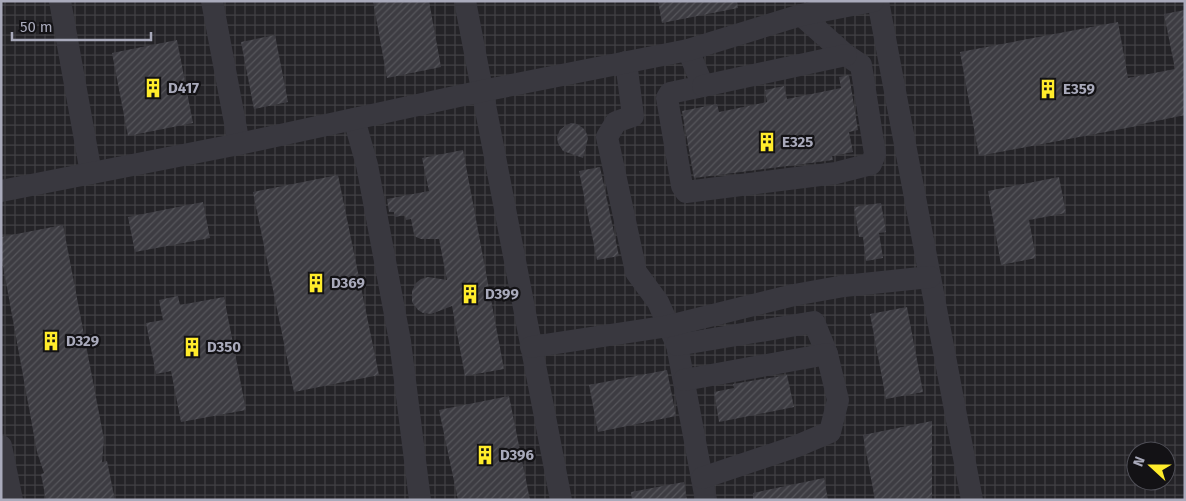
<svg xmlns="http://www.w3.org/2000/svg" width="1186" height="501" viewBox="0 0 1186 501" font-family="'Fira Sans',sans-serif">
	<defs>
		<pattern id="industrial-grid" width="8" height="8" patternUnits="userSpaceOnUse" patternTransform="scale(1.25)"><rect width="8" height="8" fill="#242327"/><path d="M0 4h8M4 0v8" fill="none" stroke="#414044"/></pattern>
		<pattern id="building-hatch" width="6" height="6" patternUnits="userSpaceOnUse" patternTransform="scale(1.25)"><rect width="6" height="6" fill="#3d3c42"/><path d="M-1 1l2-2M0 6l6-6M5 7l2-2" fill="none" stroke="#56565b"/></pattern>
	</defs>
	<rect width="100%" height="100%" fill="#18181a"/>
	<path fill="url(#industrial-grid)" fill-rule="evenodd" d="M1,1H1185V500H1ZM1136,451H1166V481H1136Z"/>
	<g fill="url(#building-hatch)">
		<path d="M373,1H429L441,67L387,78Z"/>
		<path d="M658,1H737L738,8L662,23Z"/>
		<path d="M1185,10V115L1137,125V126L979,156L960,52L1118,22L1128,78L1175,69L1164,14Z"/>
		<path d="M275,35L288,102L254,109L241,42Z"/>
		<path d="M177,40L193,123L128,136L112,53Z"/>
		<path d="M849,75L858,130L849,132L853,152L832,156L833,160L694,178L682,111L717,104L719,112L767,102L765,90L784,86L787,99L841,88L839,77Z"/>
		<path d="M571,123L577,124L583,128L586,132L588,138L583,158L563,151L558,143L557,137L560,130L565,126Z"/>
		<path d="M463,150L504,369L465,376L452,306L431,314L423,313L418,310L412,302V291L416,283L421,279L428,277L447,280L439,239H421L416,237L414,234L411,219L406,220L405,215L395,217L394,212H389L387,199L429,191L422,158Z"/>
		<path d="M600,167L619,256L597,260L579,171Z"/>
		<path d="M338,175L379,375L294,392L253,192Z"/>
		<path d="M1059,177L1066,213L1029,220L1036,258L1001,265L988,191Z"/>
		<path d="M203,202L210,238L135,252L128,217Z"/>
		<path d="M881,203L886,232L879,233L883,258L866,261L863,237H859L854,207Z"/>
		<path d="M63,225L104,439L102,462L107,461L115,500H46L41,474L44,473L37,452L1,255V237Z"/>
		<path d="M178,296L180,305L224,297L246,410L181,422L171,371L156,374L146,323L163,320L159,300Z"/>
		<path d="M907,307L923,392L886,399L870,314Z"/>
		<path d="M667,370L676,416L598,432L589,385Z"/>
		<path d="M787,375L794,407L719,422L714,392L734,388L733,384Z"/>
		<path d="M509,396L530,500H458L439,410Z"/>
		<path d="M932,421V500H875L863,435Z"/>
		<path d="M824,478L828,500H753V493Z"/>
		<path d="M684,482L687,500H632L631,492Z"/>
	</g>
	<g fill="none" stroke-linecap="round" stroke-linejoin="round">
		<g stroke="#39383f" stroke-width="22">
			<path d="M60,1L91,173"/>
			<path d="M212,1L239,144"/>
			<path d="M465,1L561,500"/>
			<path d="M878,1L972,500"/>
			<path d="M688,50L703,86L670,93L667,98L682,186L686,192L836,173L871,164L875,154L861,65L846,55L801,15"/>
			<path d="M626,62L633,116L616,122L607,137L636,272L658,302L677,345L706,500"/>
			<path d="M703,86L846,55"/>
			<path d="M354,119L367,165L400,341L420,500"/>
			<path d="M1,191L239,144L482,91L688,50L801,15L873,1"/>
			<path d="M677,345L814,322L827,354"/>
			<path d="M531,347L669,326L794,295L844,286L930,277"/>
			<path d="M684,380L827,354L838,400L830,432L797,446L702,478"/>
			<path d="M1,446L12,500"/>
		</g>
	</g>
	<defs>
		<symbol id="building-bare" viewBox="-9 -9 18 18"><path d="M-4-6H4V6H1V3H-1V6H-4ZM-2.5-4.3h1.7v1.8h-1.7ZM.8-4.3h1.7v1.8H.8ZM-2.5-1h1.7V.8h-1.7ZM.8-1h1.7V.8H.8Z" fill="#ffec2b" stroke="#131215" stroke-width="2.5" paint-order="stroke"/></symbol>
	</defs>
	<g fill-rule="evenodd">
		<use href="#building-bare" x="139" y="74" width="28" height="28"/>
		<use href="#building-bare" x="1034" y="75" width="28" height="28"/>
		<use href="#building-bare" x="753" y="128" width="28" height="28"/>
		<use href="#building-bare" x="302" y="269" width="28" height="28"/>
		<use href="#building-bare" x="456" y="280" width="28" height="28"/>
		<use href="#building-bare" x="37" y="327" width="28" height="28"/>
		<use href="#building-bare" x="178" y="333" width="28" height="28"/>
		<use href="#building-bare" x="471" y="441" width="28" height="28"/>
	</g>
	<g text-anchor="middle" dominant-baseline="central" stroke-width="4.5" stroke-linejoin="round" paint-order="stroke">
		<g font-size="15" font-weight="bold" fill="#a9aabb" stroke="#131215" text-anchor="start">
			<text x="168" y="88">D417</text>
			<text x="1063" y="89">E359</text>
			<text x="782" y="142">E325</text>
			<text x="331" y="283">D369</text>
			<text x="485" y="294">D399</text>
			<text x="66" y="341">D329</text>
			<text x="207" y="347">D350</text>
			<text x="500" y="455">D396</text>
		</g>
	</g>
	<rect width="1186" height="501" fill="none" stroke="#a9aabb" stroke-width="5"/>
	<g transform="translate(1151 466) rotate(291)"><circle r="24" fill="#131215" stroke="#4f4f57"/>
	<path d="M0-4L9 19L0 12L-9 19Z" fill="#ffec2b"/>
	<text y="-8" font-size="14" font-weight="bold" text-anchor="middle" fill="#a9aabb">N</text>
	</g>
	<path d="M12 32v8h139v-8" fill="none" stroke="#a9aabb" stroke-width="2.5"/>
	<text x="20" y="32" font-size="15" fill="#a9aabb" stroke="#131215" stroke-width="4" paint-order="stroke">50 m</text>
</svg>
